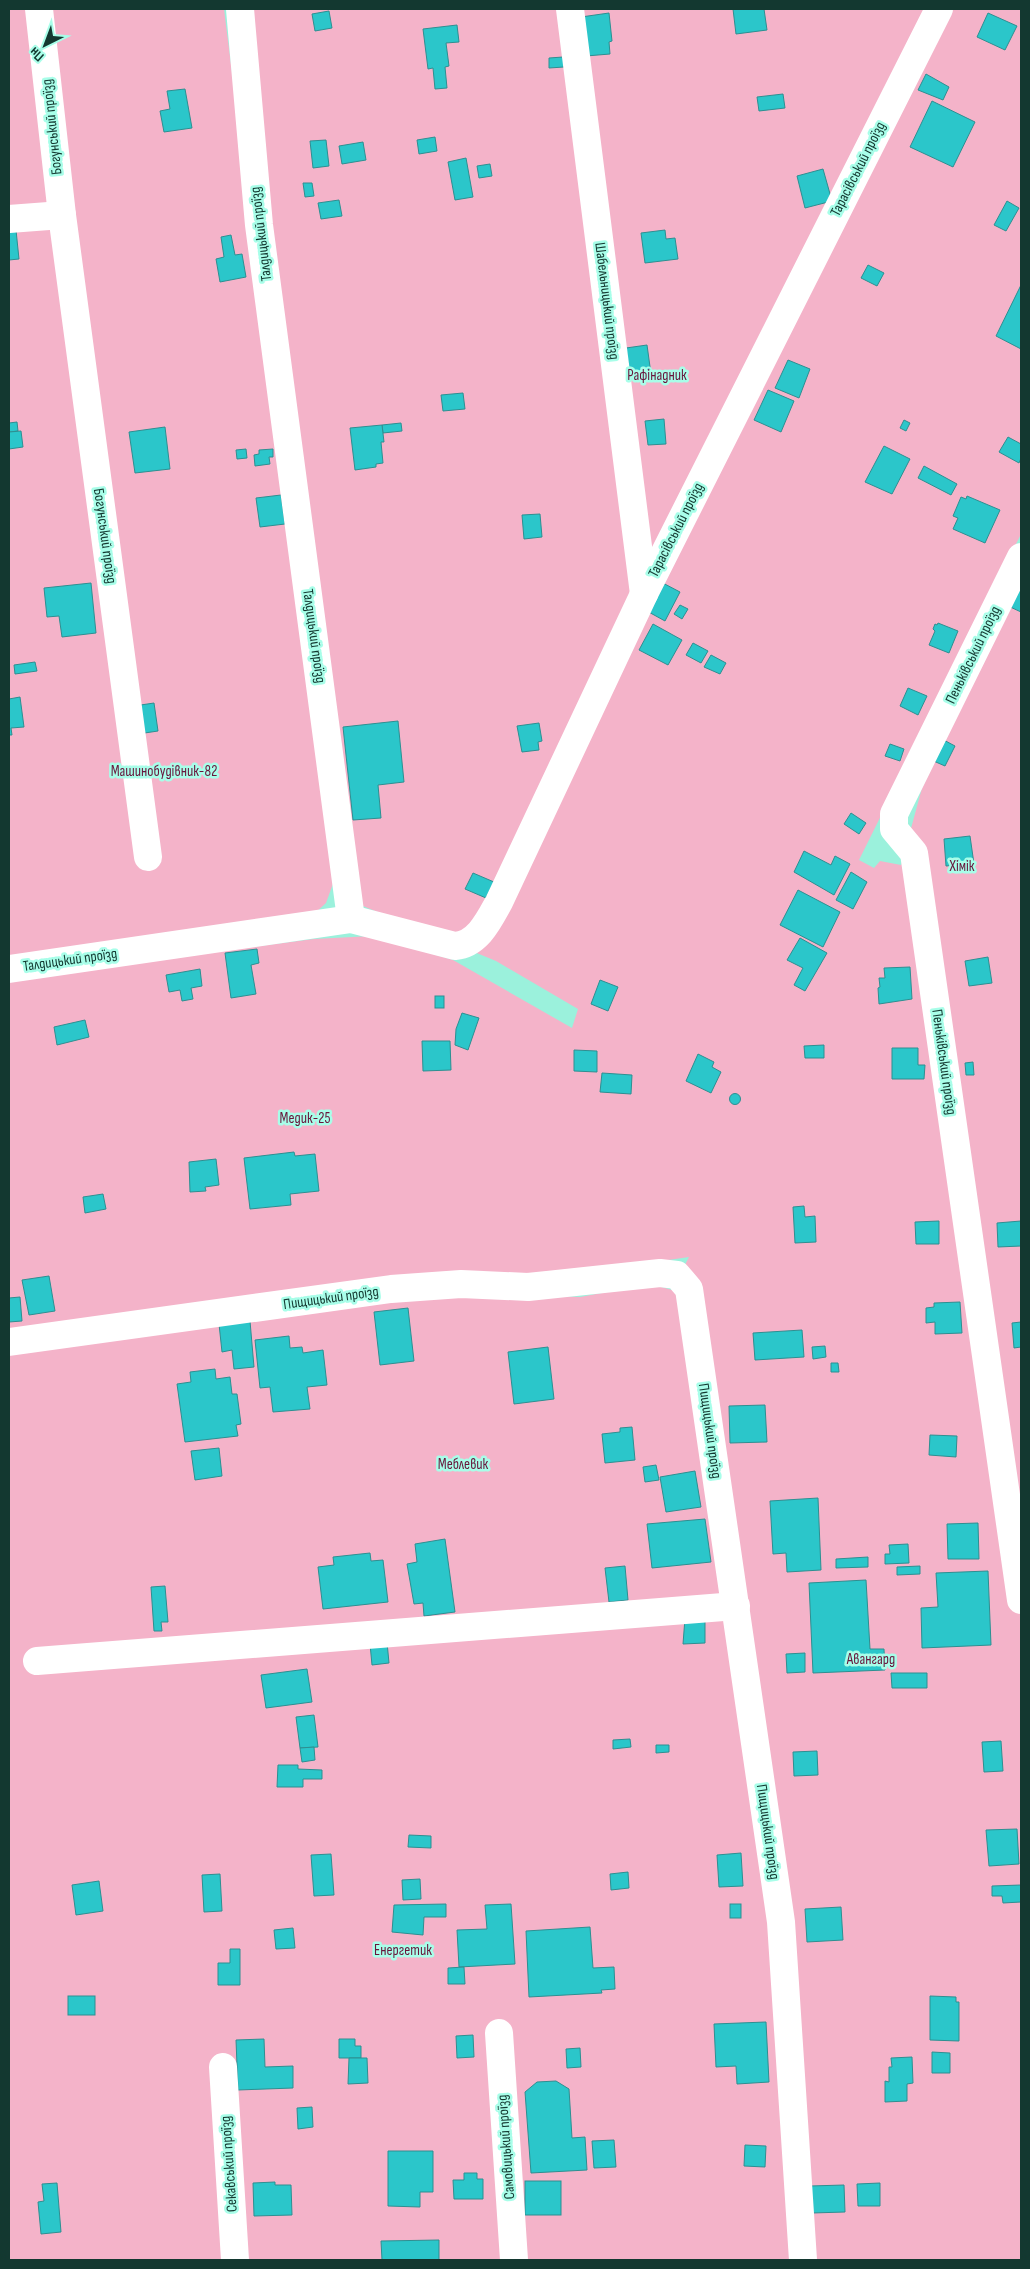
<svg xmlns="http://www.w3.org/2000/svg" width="1030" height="2269" viewBox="0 0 1030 2269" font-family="'Sofia Sans Condensed',sans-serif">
	<rect width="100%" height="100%" fill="#9bf1dc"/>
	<g fill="#f4b3c9">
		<path d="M9,9H224L334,881L326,903L312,916L9,956Z"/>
		<path d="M241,9H1021V534L859,860L874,868L880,861L901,865L922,788L1021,583V2260H9V1352L463,1292L580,1297L651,1284L672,1290L689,1257L538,1279L9,1334V978L314,939L372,936L453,960L572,1028L578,1009L496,961L358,904Z"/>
	</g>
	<g fill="#2bc6ca" stroke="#2d8f91">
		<path d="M733,9H764L767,30L736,34Z"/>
		<path d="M329,11L332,28L315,31L312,14Z"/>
		<path d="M609,13L612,41L609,42L610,54L586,56L581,17Z"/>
		<path d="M988,13L1017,26L1005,50L977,37Z"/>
		<path d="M457,25L459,42L446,43L449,66L445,67L447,88L435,89L433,68L428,69L423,29Z"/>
		<path d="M563,57L564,67L549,68V58Z"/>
		<path d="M926,74L949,87L943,100L918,90Z"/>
		<path d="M185,89L192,128L164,132L160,111L170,109L167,91Z"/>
		<path d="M783,94L785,108L759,111L757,97Z"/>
		<path d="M932,101L975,122L953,167L910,147Z"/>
		<path d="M435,137L437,151L419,154L417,140Z"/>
		<path d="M326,140L329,166L313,168L310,141Z"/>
		<path d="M363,142L366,160L342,164L339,146Z"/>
		<path d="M466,158L473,197L455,200L448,162Z"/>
		<path d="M490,164L492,176L479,178L477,166Z"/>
		<path d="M823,169L832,201L805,208L797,176Z"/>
		<path d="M303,183H312L314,196L305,197Z"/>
		<path d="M339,200L342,216L321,219L318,203Z"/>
		<path d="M1007,201L1019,208L1006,231L994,225Z"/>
		<path d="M16,230L19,259L9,260V231Z"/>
		<path d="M665,230L666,239L675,238L678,259L645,263L641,233Z"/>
		<path d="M231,235L235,255L242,254L246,277L220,282L216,259L224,257L221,237Z"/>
		<path d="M868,265L884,273L877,286L861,278Z"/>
		<path d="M1021,285V349L996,336Z"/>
		<path d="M647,345L651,374L630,377L626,348Z"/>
		<path d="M788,360L810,369L799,398L775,388Z"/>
		<path d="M768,390L794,401L781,432L754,420Z"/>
		<path d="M463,393L465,409L443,411L441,395Z"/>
		<path d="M664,419L666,444L648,445L645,421Z"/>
		<path d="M904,420L910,423L906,431L900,428Z"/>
		<path d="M17,422L18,431L9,432V423Z"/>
		<path d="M401,423L402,431L383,433L382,425Z"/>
		<path d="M382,425L384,442H381L383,463L376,464V467L355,470L350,428Z"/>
		<path d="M165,427L170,469L135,473L129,432Z"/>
		<path d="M21,431L23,447L9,449V432Z"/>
		<path d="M1008,437L1021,444V458L1019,463L999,452Z"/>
		<path d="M884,446L910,459L892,494L865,482Z"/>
		<path d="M246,449L247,458L237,459L236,450Z"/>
		<path d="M273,449V457H269L270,464L255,466L254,455L259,454V450Z"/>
		<path d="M924,466L957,484L951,495L918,478Z"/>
		<path d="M281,495L285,524L260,527L256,498Z"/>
		<path d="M967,496L1000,510L985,543L953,529L958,518L953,516L961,497L966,499Z"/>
		<path d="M540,514L542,537L524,539L522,515Z"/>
		<path d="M1021,577V612L1006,605Z"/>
		<path d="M659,581L680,592L665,621L645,610Z"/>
		<path d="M91,583L96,633L62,637L59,616L47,617L44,588Z"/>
		<path d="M680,605L688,609L682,619L674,614Z"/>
		<path d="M938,623L958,631L949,653L929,645L935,631L933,629L935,624L937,625Z"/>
		<path d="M653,624L682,640L668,665L639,650Z"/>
		<path d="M693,643L708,651L701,663L686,655Z"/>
		<path d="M711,655L726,663L720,674L704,667Z"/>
		<path d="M35,662L37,671L15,674L14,665Z"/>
		<path d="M908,688L927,696L918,715L900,706Z"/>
		<path d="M20,697L24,727L11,728L12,735H9V699Z"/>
		<path d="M154,703L158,731L138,734L134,706Z"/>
		<path d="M398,721L404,782L378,785L381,818L353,820L343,727Z"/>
		<path d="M539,723L542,741L538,742L539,750L522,752L517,726Z"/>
		<path d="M940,738L955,746L945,766L929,759Z"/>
		<path d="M890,744L904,749L900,761L885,756Z"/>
		<path d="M851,813L866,823L859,834L844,824Z"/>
		<path d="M970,836L974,864L946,866L944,839Z"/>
		<path d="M804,851L831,865L835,856L850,864L834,895L794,872Z"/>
		<path d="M851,872L867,882L853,909L836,900Z"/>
		<path d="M473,873L494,882L486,898L465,889Z"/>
		<path d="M798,890L840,912L823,947L780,925Z"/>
		<path d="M800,938L827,953L805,991L794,985L803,968L787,960Z"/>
		<path d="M257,949L259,963L251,965L256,994L231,998L225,953Z"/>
		<path d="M988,957L992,983L969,986L965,961Z"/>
		<path d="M910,967L912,999L879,1004L878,988L880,987L879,978H885L884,968Z"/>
		<path d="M200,969L202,986L191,988L193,999L182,1001L180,990L169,992L166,975Z"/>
		<path d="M600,980L618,987L608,1011L591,1004Z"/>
		<rect x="435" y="996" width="9" height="12"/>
		<path d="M462,1013L479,1018L468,1050L455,1045L456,1029Z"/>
		<path d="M85,1020L89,1037L57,1045L54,1027Z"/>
		<path d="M422,1041H450L451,1070L423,1071Z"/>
		<path d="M824,1045V1058H805L804,1046Z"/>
		<path d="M892,1048H918V1065H925L924,1079H892Z"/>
		<path d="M574,1050L597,1051V1072L574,1071Z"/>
		<path d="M698,1054L714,1062L712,1067L721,1072L711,1093L686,1081Z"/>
		<path d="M973,1062L974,1075H966L965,1063Z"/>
		<path d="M602,1073L632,1075L631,1094L600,1092Z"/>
		<circle cx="735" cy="1099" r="5.5"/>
		<path d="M294,1152L295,1156L315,1154L319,1191L290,1194L291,1205L250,1209L244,1158Z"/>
		<path d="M216,1159L219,1185L205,1187L206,1191L190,1192L189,1162Z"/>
		<path d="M103,1194L106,1209L85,1213L83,1197Z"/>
		<path d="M804,1206L805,1217L815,1216L816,1242L795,1243L793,1207Z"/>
		<path d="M939,1221V1244H916L915,1222Z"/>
		<path d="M1021,1221V1246L998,1247L997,1223Z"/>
		<path d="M49,1276L55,1311L29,1315L22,1280Z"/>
		<path d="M20,1297L22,1321L9,1322V1298Z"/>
		<path d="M960,1302L962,1333L935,1334V1322L926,1323V1308L934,1307V1303Z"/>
		<path d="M408,1308L414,1361L380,1365L374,1312Z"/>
		<path d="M250,1321L254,1367L234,1369L232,1350L222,1352L219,1324Z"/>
		<path d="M1021,1322V1347L1014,1348L1012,1323Z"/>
		<path d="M802,1330L804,1357L755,1360L753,1333Z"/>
		<path d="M289,1336L290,1348L302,1347L303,1353L323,1350L327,1385L307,1387L310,1409L273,1412L270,1387L260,1388L255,1340Z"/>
		<path d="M825,1346L826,1357L813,1359L812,1347Z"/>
		<path d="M548,1347L554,1399L514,1404L508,1352Z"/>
		<path d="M831,1363H838L839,1372H831Z"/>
		<path d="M215,1369L216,1379L230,1377L232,1394H237L241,1424L236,1425L238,1436L185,1442L177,1384L191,1382L190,1372Z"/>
		<path d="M765,1405L767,1442L730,1443L729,1406Z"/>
		<path d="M632,1427L635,1460L605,1463L602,1434L620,1432V1428Z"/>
		<path d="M930,1435L957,1436L956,1457L929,1455Z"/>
		<path d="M219,1448L222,1476L195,1480L191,1451Z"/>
		<path d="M656,1465L659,1480L645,1482L643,1467Z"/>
		<path d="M695,1471L701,1507L666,1512L660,1477Z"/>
		<path d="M818,1498L821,1570L787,1572L786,1553L773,1554L770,1501Z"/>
		<path d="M705,1519L711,1562L652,1568L647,1524Z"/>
		<path d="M978,1523L979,1559H948L947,1524Z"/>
		<path d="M445,1539L455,1612L424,1616L423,1603L414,1604L407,1564L417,1562L415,1544Z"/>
		<path d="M908,1544L909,1563L885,1564V1554H890L889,1545Z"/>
		<path d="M370,1553L371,1561L383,1560L388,1602L323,1609L318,1567L334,1565L333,1557Z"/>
		<path d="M868,1557V1567L836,1568V1559Z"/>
		<path d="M625,1566L628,1600L609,1602L605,1568Z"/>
		<path d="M920,1566V1574L897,1575V1567Z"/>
		<path d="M988,1571L991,1645L922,1648L921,1608L938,1607L936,1573Z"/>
		<path d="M866,1580L870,1649H884L885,1670L813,1673L809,1583Z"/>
		<path d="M165,1586L168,1622H161L162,1631H154L151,1587Z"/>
		<path d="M705,1616V1643L683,1644L685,1618Z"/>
		<path d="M387,1642L389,1663L372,1665L370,1644Z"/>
		<path d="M805,1653V1672L787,1673L786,1654Z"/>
		<path d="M307,1669L312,1702L266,1708L261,1675Z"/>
		<path d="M891,1673H927V1688H892Z"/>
		<path d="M314,1715L318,1747L300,1748L296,1717Z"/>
		<path d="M630,1739L631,1747L613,1749V1740Z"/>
		<path d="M1001,1741L1003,1771L984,1772L982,1742Z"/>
		<path d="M656,1745H669V1752L656,1753Z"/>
		<path d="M314,1747L315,1760L302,1762L300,1748Z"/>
		<path d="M817,1751L818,1775L794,1776L793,1752Z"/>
		<path d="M278,1765H298V1769L322,1770V1779H303V1787H277Z"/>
		<path d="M1017,1829L1019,1864L989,1866L986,1830Z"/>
		<path d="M409,1835L431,1836V1848L408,1847Z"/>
		<path d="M741,1853L743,1886L719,1887L717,1855Z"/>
		<path d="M331,1854L334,1895L314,1896L311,1855Z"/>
		<path d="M628,1872L629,1888L611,1890L610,1874Z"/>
		<path d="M220,1874L222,1911L204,1912L202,1875Z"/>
		<path d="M420,1879L421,1899L403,1900L402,1880Z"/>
		<path d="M99,1881L103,1911L76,1915L72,1885Z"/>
		<path d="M1021,1885V1902L1003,1903L1002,1896H992V1886Z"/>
		<path d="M446,1904V1917H424L423,1935L392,1932L394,1905Z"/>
		<path d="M511,1904L515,1964L459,1967L457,1930L487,1929L485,1905Z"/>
		<rect x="730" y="1904" width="11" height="14"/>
		<path d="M841,1907L843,1940L807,1942L805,1909Z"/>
		<path d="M590,1927L593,1968L614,1967L615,1989L601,1990L602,1993L529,1997L526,1931Z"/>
		<path d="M293,1928L295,1948L276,1949L274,1930Z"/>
		<path d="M230,1949H240V1985H218V1963H230Z"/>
		<path d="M464,1967L465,1984H448V1968Z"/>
		<rect x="68" y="1996" width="27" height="19"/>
		<path d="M930,1996L956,1997V2002H959V2041L930,2040Z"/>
		<path d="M766,2022L769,2082L737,2084L736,2066L716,2067L714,2024Z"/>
		<path d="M473,2035L474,2057L457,2058L456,2036Z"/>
		<path d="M264,2039L265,2067L293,2066V2088L238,2090L236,2040Z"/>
		<path d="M339,2039H355V2046H361V2058H339Z"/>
		<path d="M580,2048L581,2067L567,2068L566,2049Z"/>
		<path d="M932,2052L950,2053V2073H932Z"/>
		<path d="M912,2057L913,2083L907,2084V2101L885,2102V2081L889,2082V2067H892L891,2058Z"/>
		<path d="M349,2058H367L368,2083L348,2084Z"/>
		<path d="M556,2081L569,2089L572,2138L585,2137L587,2170L531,2173L525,2092L537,2082Z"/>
		<path d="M312,2107L313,2127L298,2129L297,2108Z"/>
		<path d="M614,2140L616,2167L594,2168L592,2141Z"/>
		<path d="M745,2145L766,2146L765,2167L744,2166Z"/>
		<path d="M388,2151H433V2192H420V2207L388,2206Z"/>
		<path d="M464,2173H477V2179H483V2199H454L453,2180H464Z"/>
		<rect x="525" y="2181" width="36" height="34"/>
		<path d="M275,2182V2185H291L292,2215L254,2216L253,2183Z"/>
		<path d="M57,2183L61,2232L41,2234L38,2202L44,2201L42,2184Z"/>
		<path d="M880,2183V2206H858L857,2184Z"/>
		<path d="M844,2185L845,2212L812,2213L810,2186Z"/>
		<path d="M439,2240V2260H382L381,2241Z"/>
	</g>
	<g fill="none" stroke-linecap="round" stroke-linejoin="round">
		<g stroke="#fff" stroke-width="28">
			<path d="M39,9L62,215L148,857"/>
			<path d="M570,9L644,594"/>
			<path d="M9,219L62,215"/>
			<path d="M1021,557L894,814V829L914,853L1021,1600"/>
			<path d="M351,919L455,946C478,944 489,920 499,902L644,594L939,9"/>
			<path d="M9,969L351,919L259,225L240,9"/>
			<path d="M9,1342L391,1289L461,1284L528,1287L660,1273L677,1275L689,1289L781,1922L803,2260"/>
			<path d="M37,1661L736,1606"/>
			<path d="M499,2033L514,2260"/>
			<path d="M223,2067L235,2260"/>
		</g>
	</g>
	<g text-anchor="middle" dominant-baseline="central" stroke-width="5" stroke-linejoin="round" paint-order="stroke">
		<g font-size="15" fill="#133830" stroke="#a8fee9">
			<text transform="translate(52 127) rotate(-96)">Богунський проїзд</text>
			<text transform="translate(858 169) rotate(-63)">Тарасівський проїзд</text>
			<text transform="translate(261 234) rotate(-97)">Талдицький проїзд</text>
			<text transform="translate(607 301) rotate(83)">Шабельницький проїзд</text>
			<text transform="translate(676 530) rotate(-63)">Тарасівський проїзд</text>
			<text transform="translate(105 536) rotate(82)">Богунський проїзд</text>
			<text transform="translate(314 636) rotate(82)">Талдицький проїзд</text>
			<text transform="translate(973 655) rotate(-64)">Пеньківський проїзд</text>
			<text transform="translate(70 960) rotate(-8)">Талдицький проїзд</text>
			<text transform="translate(944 1062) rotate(82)">Пеньківський проїзд</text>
			<text transform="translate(331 1298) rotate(-8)">Пищицький проїзд</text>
			<text transform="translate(710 1431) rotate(82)">Пищицький проїзд</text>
			<text transform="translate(768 1832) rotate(82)">Пищицький проїзд</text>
			<text transform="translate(506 2147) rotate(-94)">Самовицький проїзд</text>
			<text transform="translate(229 2164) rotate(-94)">Секавський проїзд</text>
		</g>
		<g font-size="15" fill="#68153b" stroke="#a8fee9">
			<text x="657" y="375">Рафінадник</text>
			<text x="164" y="771">Машинобудівник-82</text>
			<text x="962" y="866">Хімік</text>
			<text x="305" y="1118">Медик-25</text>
			<text x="463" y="1464">Меблевик</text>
			<text x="871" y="1659">Авангард</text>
			<text x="403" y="1950">Енергетик</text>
		</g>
	</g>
	<rect width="1030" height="2269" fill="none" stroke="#133830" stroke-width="20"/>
	<g transform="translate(45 45) rotate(222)" stroke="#a8fee9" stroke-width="4" paint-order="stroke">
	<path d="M0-4L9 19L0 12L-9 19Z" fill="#133830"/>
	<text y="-8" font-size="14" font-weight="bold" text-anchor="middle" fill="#133830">Пн</text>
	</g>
</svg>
